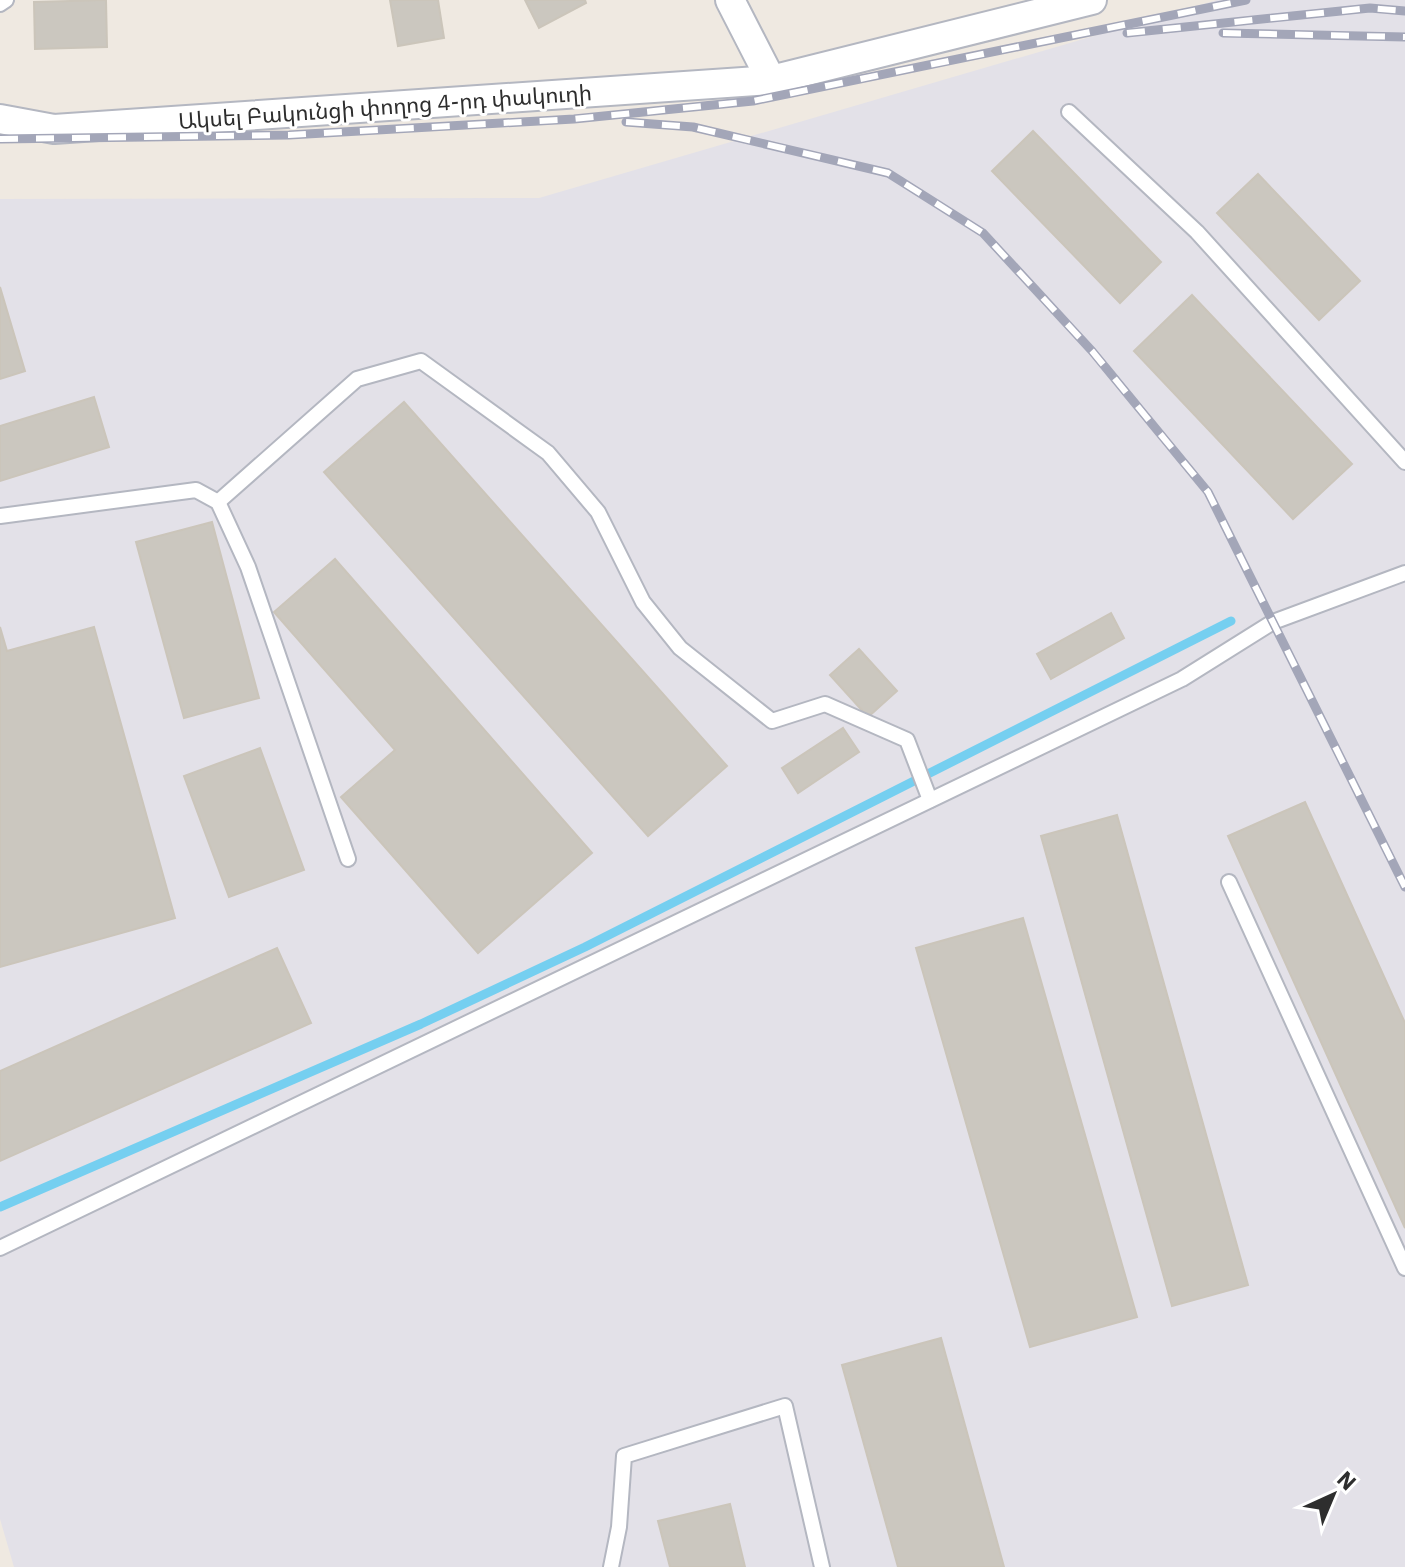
<svg xmlns="http://www.w3.org/2000/svg" width="1405" height="1567" viewBox="0 0 1405 1567" font-family="'IBM Plex Sans','Noto Sans Armenian',sans-serif">
	<rect width="100%" height="100%" fill="#efe9e1"/>
	<path fill="#e3e1e8" d="M1217,0H1405V1567H14L0,1519V199L539,198Z"/>
	<g fill="none" stroke-linecap="round" stroke-linejoin="round">
		<path stroke="#75cff0" stroke-width="9" d="M0,1207L421,1024L585,947L1231,621"/>
	</g>
	<g fill="#cbc7bf" stroke="#cbc5ba" stroke-width="2">
		<path d="M106,0L107,47L35,49L34,2Z"/>
		<path d="M390,0H438L444,38L398,46Z"/>
		<path d="M525,0H585L586,3L539,28Z"/>
		<path d="M1033,131L1161,262L1120,303L992,171Z"/>
		<path d="M1258,174L1360,281L1319,320L1217,213Z"/>
		<path d="M0,287L25,371L0,379Z"/>
		<path d="M1192,295L1352,464L1293,519L1134,351Z"/>
		<path d="M94,397L109,447L0,481V426Z"/>
		<path d="M404,402L727,766L648,836L324,472Z"/>
		<path d="M212,522L259,698L184,718L136,542Z"/>
		<path d="M335,559L592,853L478,953L341,797L395,750L274,612Z"/>
		<path d="M1111,613L1124,638L1051,679L1037,654Z"/>
		<path d="M0,627L7,651L94,627L175,918L0,967Z"/>
		<path d="M859,649L897,691L868,717L830,675Z"/>
		<path d="M843,728L859,752L798,793L782,768Z"/>
		<path d="M260,748L304,870L229,897L184,776Z"/>
		<path d="M1305,802L1405,1023V1228L1228,836Z"/>
		<path d="M1117,815L1248,1285L1172,1306L1041,836Z"/>
		<path d="M1023,918L1137,1317L1030,1347L916,948Z"/>
		<path d="M277,948L311,1023L0,1161V1071Z"/>
		<path d="M941,1338L1004,1567H898L842,1365Z"/>
		<path d="M730,1504L745,1567H670L658,1521Z"/>
	</g>
	<g fill="none" stroke-linecap="round" stroke-linejoin="round">
		<defs>
			<g id="service">
				<path d="M0,4L6,0"/>
				<path d="M1069,112L1197,232L1405,462"/>
				<path d="M218,502L357,379L421,361L548,453L598,512L643,602L680,648L772,721L825,704L907,740L930,800"/>
				<path d="M0,516L196,490L218,502L248,567L348,859"/>
				<path d="M1229,882L1405,1268"/>
				<path d="M0,1248L1182,679L1273,622L1405,573"/>
				<path d="M611,1567L619,1527L624,1456L785,1406L822,1567"/>
			</g>
			<g id="minor">
				<path d="M730,0L771,80"/>
				<path d="M0,119L54,129L771,80L1092,0"/>
			</g>
		</defs>
		<use href="#service" stroke="#b4b7c1" stroke-width="18"/>
		<use href="#minor" stroke="#b4b7c1" stroke-width="32"/>
		<use href="#service" stroke="#fff" stroke-width="14"/>
		<use href="#minor" stroke="#fff" stroke-width="28"/>
		<defs>
			<g id="rail">
				<path d="M1127,33L1370,8L1405,11"/>
				<path d="M1223,33L1405,37"/>
				<path d="M626,122L693,127L888,173L983,233L1092,351L1208,492L1405,887"/>
				<path d="M0,139L289,135L574,119L753,101L1246,0"/>
			</g>
		</defs>
		<use href="#rail" stroke="#a3a6b8" stroke-width="9"/>
		<use href="#rail" stroke="#fff" stroke-width="6" stroke-dasharray="18" stroke-linecap="butt"/>
	</g>
	<g text-anchor="middle" dominant-baseline="central" stroke-width="6" stroke-linejoin="round" paint-order="stroke">
		<g font-size="22" fill="#2e2e2e" stroke="#fff">
			<text transform="translate(385 106) rotate(-4)">Ակսել Բակունցի փողոց 4-րդ փակուղի</text>
		</g>
	</g>
	<g transform="translate(1333 1495) rotate(44)" stroke="#ffffff" stroke-width="6" paint-order="stroke">
	<path d="M0-6L14 30L0 20L-14 30Z" fill="#2e2e2e"/>
	<text y="-12" font-size="22" font-weight="bold" text-anchor="middle" fill="#2e2e2e">N</text>
	</g>
</svg>
